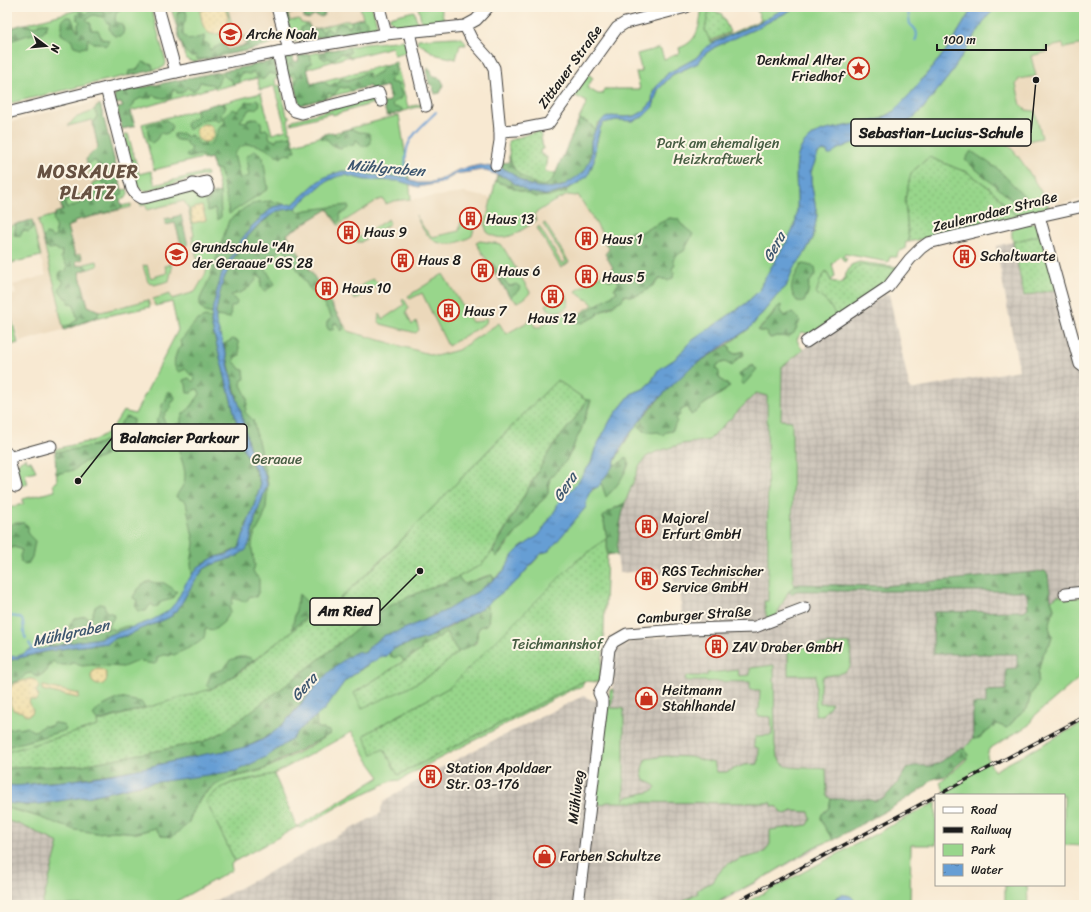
<svg xmlns="http://www.w3.org/2000/svg" width="1091" height="912" viewBox="0 0 1091 912" font-family="Sriracha,sans-serif">
	<defs>
		<pattern id="industrial-grid" width="8" height="8" patternUnits="userSpaceOnUse"><rect width="8" height="8" fill="#cbc3b8"/><path d="M0 4h8M4 0v8" fill="none" stroke="#aea79e"/></pattern>
		<pattern id="forest-firs" width="22" height="20" patternUnits="userSpaceOnUse"><rect width="22" height="20" fill="#7ab777"/><path d="M5 1l3.5 6h-7zM16 11l3.5 6h-7z" fill="#639461"/></pattern>
		<pattern id="sand-dots" width="8" height="8" patternUnits="userSpaceOnUse"><rect width="8" height="8" fill="#eeda9e"/><path d="M2 2h.1M6 6h.1" fill="none" stroke="#ccba88" stroke-width="1.8" stroke-linecap="round"/></pattern>
		<pattern id="garden-dots" width="8" height="8" patternUnits="userSpaceOnUse"><rect width="8" height="8" fill="#98d68b"/><path d="M2 2h.1M6 6h.1" fill="none" stroke="#82b777" stroke-width="1.8" stroke-linecap="round"/></pattern>
		<pattern id="water-ripples" width="26" height="14" patternUnits="userSpaceOnUse"><rect width="26" height="14" fill="#669ed4"/><path d="M2 4q2-2 4 0t4 0M15 11q2-2 4 0t4 0" fill="none" stroke="#5380ab"/></pattern>
	</defs>
	<rect width="100%" height="100%" fill="#fcf5e5"/>
	<filter id="ink" filterUnits="userSpaceOnUse"><feTurbulence type="fractalNoise" baseFrequency=".025" numOctaves="2"/><feDisplacementMap in="SourceGraphic" scale="8" xChannelSelector="R" yChannelSelector="G"/><feConvolveMatrix kernelMatrix="1 2 1 2 8 2 1 2 1" color-interpolation-filters="sRGB"/></filter>
	<filter id="wash" filterUnits="userSpaceOnUse"><feTurbulence type="fractalNoise" baseFrequency=".012" numOctaves="4" result="noise"/><feDisplacementMap in="SourceGraphic" scale="16" xChannelSelector="R" yChannelSelector="G"/><feGaussianBlur stdDeviation="0.9" result="paint"/><feColorMatrix in="noise" values="0 0 0 0 0 0 0 0 0 0 0 0 0 0 0 0 0 1.4 0 .05"/><feComposite in="paint" operator="in"/></filter>
	<g filter="url(#wash)">
		<rect width="100%" height="100%" fill="#f8e9d2"/>
		<g fill="#ebd8ba">
			<path d="M173,7H272L281,43L191,61Z"/>
			<path d="M281,7H372L375,28L291,42Z"/>
			<path d="M1084,7V199L1059,204L1053,201L1048,203V206L971,151L1033,24Z"/>
			<path d="M97,100L100,104L123,194L119,195L121,206L189,189L202,194L203,196L220,192L223,223L206,276L192,298L96,318L70,328L20,342L8,296L16,294L13,285L46,275L40,256L7,264V123L60,109L82,106Z"/>
			<path d="M464,193L492,198L486,229L534,215L568,195L576,196L578,195L604,236L602,239L632,283L573,320L436,356L348,331L287,234L328,208L339,225L378,200L383,199L386,204L394,201Z"/>
		</g>
		<g fill="url(#industrial-grid)">
			<path d="M1013,242L1024,296L1058,289L1078,363L1084,372V592L1059,595L1051,600L1014,704L964,749L900,801L717,905H207L381,813V808L385,800L425,776L498,738L583,696L592,700L608,703L610,690L613,688L614,679L612,676L615,651L632,641L680,635L682,624L680,584H674L672,573L660,574V569L620,573L617,557L621,517L629,490L639,467L646,457L656,452L682,444L709,440L756,393L767,396L768,601H764L778,615L788,592L794,585L793,581L792,421H781L782,367L816,339L884,295L889,294L910,390L1019,370L996,246Z"/>
			<path d="M7,821L19,824L59,843L42,905H7Z"/>
		</g>
		<g fill="#98d68b" stroke="#5a7954" fill-rule="evenodd">
			<path d="M88,7H151L166,62L165,66L162,68L103,81L7,104V29Z"/>
			<path d="M171,7H213L200,11L205,29L215,35L224,32L228,16L224,7H227L232,24L231,31L243,35L242,38L225,41L227,50L246,45L244,39L246,36L251,34L253,41L266,37V36L269,35L271,43L261,47L195,62L189,61L185,57Z"/>
			<path d="M281,7H294L291,9L292,13L288,14L290,21L299,19L301,23L309,24L311,30L344,21H351L363,18L360,7H372L377,24L375,28L367,30L291,42Z"/>
			<path d="M418,7H440L445,22L422,24Z"/>
			<path d="M702,7H710L705,30L711,42L761,20L757,10L761,7H787L762,21L711,44L706,47L696,58L668,73L653,91L652,102L644,111L635,116L625,117L618,116L598,123L595,130L589,123L579,119L587,102L574,95L588,74L593,78L587,88L598,94H603L604,89H640L636,72H642L637,54L659,48L661,50L664,59L680,53L679,48C699,41 699,26 702,7Z"/>
			<path d="M797,7H973L949,47L911,93L893,112L881,119L826,130C777,144 806,192 794,227C791,235 786,242 782,249C775,260 769,272 762,283L759,291L745,304L690,342L675,359L658,370L651,382L643,389L631,394L611,419L595,449L591,463L575,486L558,503L556,509L539,535L520,548L513,555L505,569L494,579L492,575C486,576 479,578 473,581C469,582 468,584 464,584L458,577L481,565L493,551L497,557L500,554L539,503L545,498L548,493V486L550,478L557,471L572,451L576,439L581,430L591,401L586,400L557,380C522,416 487,451 453,487C410,531 367,576 320,616L316,612L283,638L225,682L211,689L190,696L97,722L98,726L7,752V503L9,508L23,504V499L55,491L53,484L57,482L55,449L95,440L111,430L123,411L135,414L178,330L172,302L155,306L153,299L170,294L172,299L195,292L205,275L209,261L198,263L192,236L194,235L188,208L184,201L147,210L146,205L141,206L140,202L189,189L202,194L203,196L220,192L215,169L211,158L203,160L202,158L154,170L142,124L261,93L272,134L286,130L274,86L260,90L257,78L216,89L215,87L211,88L131,111L135,126L122,129L123,107L121,103L115,104L114,95L116,93L274,61L278,78L275,79L276,86L280,85L287,116L290,117L288,121L290,130L287,132L290,131L294,144L399,115L409,176L411,199L394,201L386,204L383,199L378,200L338,225L328,209L287,234L348,331L436,356L458,350L499,323L506,334L531,320L535,327H540L554,317L568,313L569,318H573L593,305C589,298 581,299 576,291L605,273V277L611,280L616,279L619,283L615,287L617,293L573,320C583,323 589,320 597,316L598,313L611,307L627,295L630,296H634L654,285L659,279H665L672,269L673,260L686,247L690,233L684,226L670,218C660,223 648,231 638,233C628,235 614,233 607,241L578,195L576,196L568,195L553,202L534,214L536,221C521,230 504,246 487,232L485,226L497,175L566,190C598,174 590,167 598,137C599,132 600,127 603,123L616,120L633,121L643,117L653,107L658,90L672,75L698,63L705,54L715,47L755,29Z"/>
			<path d="M997,7H1084V44L1064,48L1063,44L1046,48L1047,52L1031,56L1036,76L1019,79L1016,85L1021,105L1026,110L1035,111L1042,138L1017,143L999,132L997,135C1020,152 1033,180 1048,203V207L1016,216L991,189L967,172L958,169L929,157L911,173L905,201L909,242H906L905,249L898,252L897,257H890L888,262L845,254L843,257L847,258L845,262L840,256L832,264L835,276L831,281L826,271L816,293L828,303L837,317L809,334L802,332L797,339L799,345L803,350L782,367L781,420L792,421L793,581L795,585L788,592L777,615L767,620L764,601H768L767,396L756,393L709,440L682,444L656,452L646,457L639,467L625,503C618,506 608,511 603,517L607,538L574,563L450,687L364,735L384,749L398,775L584,681L582,687L575,688L421,768L401,780L391,781L348,801L301,828L297,827L380,777L369,762L352,732L274,774L231,783L219,789L206,801L235,861L231,864L232,870L170,905H42L59,843L19,824L7,821V808L97,833L115,831L137,833L155,828L162,836L188,824C199,796 209,784 238,776C247,774 257,772 265,769C285,760 312,746 329,734V731L316,727V716L324,710L345,681L379,657L386,656L389,653L390,656H400L404,661L354,693L406,689L434,673L458,652L476,643L477,632L480,627L488,624L489,611L486,605L518,580L533,563L542,553L549,551L586,507C587,489 593,493 601,482L604,487L627,469L629,463L627,459H624L621,462L613,466C620,450 628,438 637,424L644,431L666,432L672,431C679,421 670,414 687,407L689,412H696L703,405L725,391L728,385L719,378L716,368L718,364L725,362L732,365L736,360L738,352L735,354L731,352L730,347L727,345L750,328L780,292L786,287L793,269L802,258L813,239L817,215L811,181V172L818,154L825,149L884,135L898,127L921,111L949,76L987,17ZM781,306V311L785,316L788,337L778,336L770,338L766,332L758,330C764,323 772,318 775,309Z"/>
			<path d="M414,11L418,24C408,25 393,30 389,17Z"/>
			<path d="M455,37C460,37 465,38 466,45H460L456,59L437,55L418,43L417,41L418,39Z"/>
			<path d="M405,40L407,52L394,55L392,47L350,58V56L307,69L311,84L396,62L408,107L421,104V106L387,116L383,103L390,101L387,86L371,90L370,86L300,105L293,76L287,77L293,57L294,62L299,61L298,56L365,44Z"/>
			<path d="M369,99L373,101L374,103L333,115L332,113L291,124L293,120Z"/>
			<path d="M100,104L122,190L127,189L128,193L126,198L120,200L121,206L131,204V207L74,221L75,224L67,227L75,255L81,254L83,259L76,261L77,266L97,261L98,266L79,272L88,306L101,312L148,300L150,307L96,318L64,330L59,310L60,307L38,220L55,215V213L62,211L60,200L94,191L92,183L106,179L105,175L91,179L86,159L98,147L92,120L68,126L75,118L91,112Z"/>
			<path d="M128,134L139,174L151,171L155,185L206,172L207,175L147,191L141,190L136,185L124,135Z"/>
			<path d="M416,215L424,228L432,237L459,231L461,222L475,225L472,236C444,252 427,244 416,215Z"/>
			<path d="M388,219L390,223L388,225L361,242H357L355,240Z"/>
			<path d="M32,220L41,256L7,264V227Z"/>
			<path d="M545,223L569,262L561,268L537,228L539,226L562,264L566,261L543,224Z"/>
			<path d="M1033,223L1037,224L1040,235L1013,242C1012,236 1010,231 1015,227Z"/>
			<path d="M480,241L501,244L503,247L530,292C529,296 521,301 517,302L510,297L476,243Z"/>
			<path d="M859,262L899,267V270L841,283L851,265Z"/>
			<path d="M171,264L172,268L169,281L154,285L153,283L150,284L148,282L143,266L147,265L150,278L167,273L165,266Z"/>
			<path d="M443,274L472,322L482,321L485,318H487L486,323L448,346L422,293L410,299L408,296Z"/>
			<path d="M373,279L377,282L379,285L355,300L352,297L353,291L370,280Z"/>
			<path d="M561,294L563,296L566,294C574,308 560,316 548,309L546,304L557,297L559,298Z"/>
			<path d="M404,299L409,308L406,312L412,325L416,321L419,330L416,333L381,324C377,321 378,318 380,314L383,319L404,305L402,300Z"/>
			<path d="M8,303L18,343L7,346V306Z"/>
			<path d="M26,458L27,461H31L36,471L25,474L28,484L22,486L17,466L20,461Z"/>
			<path d="M1059,595L1065,598L1084,597V674L1033,717L1029,725L989,749L987,757L994,771L1084,722V846L1064,845V795H947L940,783L965,761L969,755L964,749L973,739L979,738L997,724L1007,728L1017,717L1027,709L1031,694L1038,681V673L1042,656L1050,643L1052,636L1049,627L1054,608L1051,600Z"/>
			<path d="M850,643L851,665C846,675 832,675 823,676L820,687V703H832L823,715H815L816,675H788V648Z"/>
			<path d="M774,665L775,736C774,745 776,761 786,766C791,768 819,768 826,769L827,796L831,799L829,808L822,814L821,818L824,826L833,840L814,847L772,873L712,905H687L684,900L698,893L697,890L712,882L722,869L729,863L735,862L740,859L764,853L770,844V830L808,825L811,819L809,812L793,811L785,814L781,813L778,807L772,806V803L607,802L601,805L598,803L595,798L610,690L613,689L614,690L611,708H622L624,710V801L627,797L653,791L656,787L651,783L644,780C640,772 642,767 646,759L665,756L690,757L714,763L717,772H726L744,765L758,764L759,749L754,746V741L756,736L772,735L771,717L758,716L757,710L759,709L760,690H750V682L685,681L686,676H707V673L738,670L739,676L750,675V668Z"/>
			<path d="M936,802V845H911L910,905H855L856,904L840,895L827,905H741Z"/>
			<path d="M1005,885H1027L1028,903H1005Z"/>
		</g>
		<g fill="url(#forest-firs)" stroke="#4b6a4a">
			<path d="M114,7H121L120,11L116,13L115,20L117,23L122,24L124,30L122,36H116L112,34L109,28L110,24L106,22L103,17L93,15L86,19L91,24V30H98L102,39L109,40L108,43L105,46L101,43H93L88,38L87,47L81,48L74,46L71,40L61,34C61,29 63,25 62,21L66,17H71C74,22 74,28 78,31V24L80,22L77,19V14L79,12H83L86,14C93,9 99,8 106,12L111,11Z"/>
			<path d="M308,7H324L325,15L322,17L314,15L309,19L304,18V10Z"/>
			<path d="M182,10L186,11L187,16L183,26V35L189,40L205,36L203,43H207L209,45L210,50L222,44L226,45L227,50L246,45L249,41L261,38L263,44L261,47C249,50 236,54 224,53C217,57 205,60 197,59L196,55L192,57C178,50 177,27 177,13Z"/>
			<path d="M363,18L368,23L367,30L308,39L301,32V28L305,25L309,26L312,32L316,29H320L322,32L327,28L332,32L335,30L333,28C337,24 341,23 346,24L348,27L352,25L351,21Z"/>
			<path d="M41,23H48C44,39 33,32 25,36C19,38 13,40 7,42V29L12,30L14,27L23,24L34,27Z"/>
			<path d="M348,47L350,50V53L347,55L341,53L333,60L328,58L325,60L320,56L321,52Z"/>
			<path d="M307,54L311,57V64L307,66V69L311,84L322,81L330,86L342,79L348,80L358,77L364,73H368L370,78L377,73H379C381,67 387,65 393,63C398,69 396,75 390,79V82L398,84L402,95L400,99L392,103L393,107L401,108L402,109V112L387,116L383,103L390,101L387,86L371,90L370,86L351,91L348,87L344,88L340,87L334,95L328,93L326,98L300,105L295,84L298,77L293,73L289,76L286,75L283,58L293,57L294,62L299,61L298,56Z"/>
			<path d="M274,61L277,75L269,73L264,79C259,80 256,76 254,72L250,74L241,73L239,77V83L233,84L231,79H228L223,75L224,71Z"/>
			<path d="M143,62L152,65L154,70L128,76L129,71L137,70L138,67Z"/>
			<path d="M428,68L431,70L432,76L441,79L444,85L440,93L435,94L432,85L429,84L427,74Z"/>
			<path d="M218,72L221,76L217,85L214,86L211,84H208L200,82L198,87L193,91L187,87L182,93H177L176,90H172L171,98C166,99 159,98 154,95L151,98H141L135,101L133,106L129,111L132,121H134L135,126L122,129L117,108L123,107L121,103L115,104L114,97L116,93Z"/>
			<path d="M256,99L259,101L260,105L255,109H250L240,121L245,122L248,120L257,118C262,122 262,124 261,130L266,129L268,131L270,139L276,141L277,138L291,136L296,151H292L291,155L284,154L281,158C265,148 247,135 234,154L240,179L249,176L246,157L255,150L263,157L268,189L229,214L227,201L220,170L214,168L211,158L207,159C197,150 194,161 186,156L192,149L186,144V141L177,140L174,138V134H183L187,137L190,134L199,144C220,149 212,129 225,123L224,116L232,109L238,111L246,102H253Z"/>
			<path d="M219,103L220,104L224,103L226,107L221,114L222,119L219,122L216,119C205,117 198,122 191,129H188L186,125L188,121L194,118L197,115L196,109Z"/>
			<path d="M100,104L123,194L119,195L122,208L104,213L101,212V214L74,221L75,224L67,227L75,256L79,257L82,256L83,259L76,261L77,266L83,265L87,267V269L79,272L88,306L99,311L98,316L64,330L63,326L70,325L78,319L75,311L74,304H71L68,303V298H65L59,290L60,287L64,282L60,279L59,276L60,272L66,271C68,266 65,262 61,258L62,251H58L54,248L50,249L45,247L46,243L44,242L43,237L46,234L50,235L52,238L56,236L55,224L53,221L54,216L56,215L55,213L63,210L60,200L74,197L72,199L65,202L66,208C74,207 79,202 86,202L84,194L91,192L94,194L97,192L98,189L107,188L108,185L103,183L101,180L106,179L101,166L97,164L96,161H93L87,165L86,159L98,147L93,124L97,116L94,109Z"/>
			<path d="M579,119L589,123L595,130C594,134 592,138 591,142C590,148 592,155 590,160C582,184 549,195 528,184C518,180 512,172 502,168V163L509,162V156L514,169L553,179Z"/>
			<path d="M166,120L170,123L172,127L170,132L165,134L160,133L157,139L152,143L149,140L147,125Z"/>
			<path d="M349,129C353,129 356,131 359,132C369,133 372,131 370,144L366,146H361L358,141L356,140L354,145L343,146L341,148C335,147 331,145 328,140L321,138V135L332,132L337,136L343,131Z"/>
			<path d="M971,151L998,169L1032,204L1019,206L965,160Z"/>
			<path d="M497,175L505,177L518,186L556,193L566,190L567,192L552,196L536,197L496,181Z"/>
			<path d="M220,192L221,217L218,220L215,209L208,211L205,201H208L210,200L209,195Z"/>
			<path d="M271,201L287,205L273,207L252,226L239,243L217,290L212,314L205,312L200,307V299L211,275L229,220L246,207L257,202Z"/>
			<path d="M348,205L349,208L346,212L340,214C341,218 341,220 337,223L328,209L287,234V236L294,250L302,257L343,324V330H340L337,323L333,325L334,328L332,330H329C325,325 326,321 332,318L318,295L311,291L284,248L261,262L275,284L264,292C260,287 260,284 262,278L255,275L256,280C250,288 241,294 231,295L237,302L236,305L231,307L230,318L216,316C218,279 237,241 267,219C270,216 273,213 277,211C282,208 289,210 295,208L298,212L307,210Z"/>
			<path d="M181,215L188,245L182,248L175,223L166,225L164,219L169,218L172,219L174,217Z"/>
			<path d="M670,218L678,219L681,224L693,234L684,251L680,253L673,260L675,264L672,269L674,272L673,278L668,281L665,279H659C652,287 637,300 626,295L624,296L622,300L598,313L597,316L582,323L578,322L572,323L573,320L617,292L616,290L614,289L619,283L616,279L608,280L605,277V273L613,268L605,254L609,249L602,239L604,236L607,240L610,237L615,236H620L633,231L639,233Z"/>
			<path d="M32,220L33,227L31,230L28,232L23,230L21,235L17,236L14,235L16,224Z"/>
			<path d="M489,263L493,264L506,283L510,286L516,284L520,287L518,291L510,297Z"/>
			<path d="M804,264L815,267L816,274L809,283L808,293L804,302L797,301C786,288 794,278 801,265Z"/>
			<path d="M781,305V311L785,316L792,312L800,321L794,333L788,337L778,336L770,338L766,332L758,331C762,326 766,323 770,318C776,313 772,310 781,305Z"/>
			<path d="M205,317L212,319L211,323L244,450L259,479L260,488L239,548L205,562L192,574L191,564L194,543L186,502L176,497C178,492 182,488 184,483C188,468 178,456 177,441L180,440L182,435L176,434L177,423L181,425C180,414 183,414 190,408C193,404 197,398 200,394L198,389L194,390L192,393H187L186,384L183,380L189,378L193,382L195,379C192,375 188,374 186,369L179,372C171,366 175,357 178,349L182,347L180,341C191,331 190,322 205,317Z"/>
			<path d="M233,339L238,341L240,355L235,357L234,361L240,369L244,370L245,379L242,380L241,385C248,399 249,398 245,412L253,420L268,483L266,508L263,519L254,536L252,543V550L255,565L253,572L259,579V591L256,597L250,596L246,602L233,598L232,604L230,606V613L225,619L224,622L214,630L205,629C205,633 205,636 203,639C196,646 183,650 174,655L171,654L169,656C165,654 161,655 157,658V662L155,664L141,662L140,660L123,667L91,665L82,666L73,663L71,665H57L53,661L49,666L47,671L38,677L34,676L32,673L26,674C22,680 14,684 7,683V661L44,652L73,647L108,643L116,638L129,635L140,628L157,623L170,617L177,611L194,582L204,569L211,565L235,557L250,542L255,519L267,485L265,475L249,447L224,344Z"/>
			<path d="M727,345L730,347L731,352L735,354L743,351L744,355L736,360L732,366L725,362L718,364L716,368L719,372V378L730,387L703,405L696,412L691,415L687,407L681,410L680,415L675,419L677,421L672,431L666,432L663,435L658,432C648,434 643,431 637,424L666,391L691,367Z"/>
			<path d="M752,365L757,369C752,374 749,380 743,385L741,383L742,379L739,375L741,372L747,369Z"/>
			<path d="M167,392H171L175,397L174,401L171,403V408L166,412L163,418L165,423L172,427L171,434L166,437L161,436C157,431 156,425 157,419L160,416C162,409 160,405 166,400V395Z"/>
			<path d="M586,400H591L581,430L566,461L550,478L548,486V493L545,498L539,503L526,522L507,543L497,557L493,551L550,450L582,409Z"/>
			<path d="M126,417L133,419V423L119,448L101,458L84,462L74,470L56,474L55,452C72,449 101,448 112,435C118,429 120,422 126,417Z"/>
			<path d="M624,459H627L629,463C624,476 617,487 606,497L601,482L613,466L621,462Z"/>
			<path d="M625,503C620,521 618,538 617,556L614,554L607,555V538L603,517C608,511 618,507 625,503Z"/>
			<path d="M14,523H24L28,526V534L35,541L32,557L28,564L25,565L21,562L20,556L22,550L14,547L7,550V526Z"/>
			<path d="M1045,571L1048,574L1051,600L1054,608L1049,627L1052,636L1050,643L1042,656L1038,673V681L1031,694L1027,709L1017,717L1007,728L997,724L979,738L973,739V704H986V691L1006,690V669L1017,668V654H933L934,612L1024,611L1028,608L1027,595L1024,591H796L792,594L788,592L795,585L799,584L884,586Z"/>
			<path d="M492,575L494,579L477,592L445,611L397,632L385,635L371,645L365,653L358,652L317,684L285,722L273,733L247,747L231,751L208,754L138,769L67,781L35,783L22,786L7,785V768L82,765L202,742L223,732L290,682L381,610L410,596L458,577L464,584Z"/>
			<path d="M150,581C155,584 159,582 164,583C168,585 169,587 173,588L174,591H177L172,599L161,602L158,606L154,607L152,604L149,606L146,611H138L135,607L137,600L133,598C134,592 143,583 150,581Z"/>
			<path d="M299,594L315,610L292,629Z"/>
			<path d="M100,604L104,605L107,613L109,612L113,614L114,617L106,630L110,628L114,630C120,629 123,626 129,626V629L100,638L49,647L48,643L54,645H60L70,641C69,628 66,629 75,618L86,616L88,619L92,616L95,607Z"/>
			<path d="M486,605L489,611L488,624L480,627L477,632C480,644 467,647 458,652L446,633L421,648L422,650L404,661L400,656L396,658L390,656L389,653L393,649L429,637L450,627Z"/>
			<path d="M240,657H248L254,660L225,682L211,689L207,685L211,673L224,669L230,660Z"/>
			<path d="M120,698L141,702L145,708L97,721L93,715C98,707 111,702 120,698Z"/>
			<path d="M316,716L317,727L329,731L330,734L264,769L234,777L214,785L202,796L194,808L188,824L172,837L162,836L155,828L137,833L115,831L97,833L75,830L24,812L7,808V803L26,805L91,796L266,757L292,739L299,730Z"/>
			<path d="M53,723H57L64,726L66,730L7,747V729H10L17,727L20,729L27,727L33,731L37,730L43,726H51Z"/>
			<path d="M962,748L964,749L969,755L946,776L933,779L925,787L898,804L833,840L824,826L821,818L822,814L829,808L831,799H866L874,801L884,798L896,785L907,768L914,766H932L941,762L955,751Z"/>
		</g>
		<g fill="url(#sand-dots)" stroke="#857b5d">
			<path d="M213,7H224L228,16L227,28C222,34 211,38 205,29C202,25 201,16 200,11Z"/>
			<circle cx="205" cy="133" r="9"/>
			<path d="M202,206L206,220L193,223L190,209Z"/>
			<circle cx="99" cy="677" r="8"/>
			<path d="M29,679C35,679 38,681 39,687L36,691L39,697L35,701L30,699L29,704L33,710L32,713L27,716L24,714L22,712L13,710L10,703L11,698H8V692L13,684Z"/>
			<path d="M43,686L79,694L78,698L42,690Z"/>
		</g>
		<g fill="url(#garden-dots)" stroke="#5a7954">
			<path d="M709,10L721,13L730,32L710,41L705,30Z"/>
			<path d="M540,130L543,149L540,150L541,155H544V157H547L545,172L556,173C553,178 551,183 546,185C538,188 518,175 514,168C509,159 509,150 508,141Z"/>
			<path d="M929,157L958,169L967,172L991,189L1016,216L1007,219L909,242L905,200L911,173Z"/>
			<path d="M1040,235L1058,289L1024,296L1013,242Z"/>
			<path d="M859,265L894,268L897,271L883,287L837,317L828,303L816,293L820,281L826,271L831,281L841,283Z"/>
			<path d="M557,380L586,400L582,409L550,450L490,555L481,565L458,577L410,596L381,610L290,682L223,732L202,742L82,765L7,768V752L98,726L97,722L211,689L225,682L240,672L316,612L320,616L379,563Z"/>
			<path d="M607,538V555L603,654L599,682L584,681L398,775L384,749L372,754L364,735L450,687L574,563Z"/>
			<path d="M446,633L458,652L434,673L406,689L362,708L354,693L422,650L421,648Z"/>
			<path d="M274,774L297,827L235,861L206,801L219,789L232,783L248,780Z"/>
		</g>
		<g fill="url(#water-ripples)" stroke="#415d78">
			<path d="M787,7H797L755,29L715,47L705,54L698,63L672,75L658,90L653,107L643,117L633,121L616,120L603,123L600,128L595,149L594,161L588,176L573,186L556,193L545,195L528,192L505,177L482,170L456,174L441,183L418,187L399,181L365,180L345,175L336,177L324,183L295,208L277,211L259,224L247,237L235,255L223,281L219,296L216,312V322L226,354L234,390L240,407L249,447L265,475L267,485L255,519L250,542L246,550L235,557L211,565L204,569L194,582L177,611L170,617L157,623L140,629L129,635L116,638L108,643L73,647L44,652L7,661V656C14,657 23,656 28,650L42,649L81,641L100,638L150,621L165,613L170,609L176,602L186,583L198,567L213,558L228,554L239,548L260,488C261,475 251,462 244,450L211,323L213,306L221,276L239,243L252,226L273,207L282,205L293,204L317,182L327,176L342,171H351L370,175L405,177L417,183H428L439,180L458,170L480,165L504,169L512,173L520,180L529,185L537,187L556,188L563,186L584,172L591,158V141L595,130L603,119L611,116L625,117L635,116L644,111L652,102L653,91L668,73L696,58L706,47L711,44L762,21Z"/>
			<path d="M973,7H997L987,17L949,76L921,111L911,120L890,132L872,138L850,144L836,150L832,155H828L827,151L821,152L818,154L811,172V181L817,215L813,238L802,258L793,269L786,287L780,292L750,328L691,367L653,404L628,436L623,445L620,449L613,466L605,477L598,487L592,489L589,493L587,499L586,507L549,551L542,553L533,562L518,580L481,609L429,637L393,649L386,656L379,657L375,661L365,666L345,681L324,710L299,730L292,739L266,757L236,771L143,784L91,796L40,804L26,805L7,803V785C19,787 29,784 40,783C94,780 148,767 201,755C224,750 240,752 262,740C294,722 311,684 341,662C346,659 351,654 357,652C359,651 363,653 365,653L371,645L385,635L397,632L445,611L477,592L499,576L505,569L513,555L520,548L539,535L556,509L558,503L575,486L591,463L595,449L611,419L631,394L643,389L651,382L658,370L675,359L690,342L745,304L759,291L762,283C769,272 775,260 782,249C786,242 791,235 794,227C806,192 777,144 826,130L881,119L893,112L911,93L949,47Z"/>
			<path d="M840,895C848,894 855,896 855,905H827Z"/>
		</g>
		<g fill="none" stroke-linecap="round" stroke-linejoin="round">
			<g stroke="#669ed4" stroke-width="2">
				<path d="M908,11L910,24C916,29 919,33 915,41"/>
				<path d="M406,179C403,140 410,138 436,112"/>
				<path d="M7,616C32,616 19,626 26,639"/>
				<path d="M29,643L34,652"/>
			</g>
		</g>
	</g>
	<g filter="url(#ink)">
		<g fill="none" stroke-linecap="round" stroke-linejoin="round">
			<defs>
				<g id="minor">
					<path d="M158,7L176,72"/>
					<path d="M277,7L289,50"/>
					<path d="M379,7L386,34"/>
					<path d="M465,26L472,40L489,59L494,68L500,131V141L496,165"/>
					<path d="M409,32L426,106"/>
					<path d="M278,52L290,106L295,111L302,113L379,93L381,101"/>
					<path d="M106,88L132,189L136,195L141,198L148,197L206,182L208,188L206,190L202,191L193,184"/>
					<path d="M7,113L106,88L176,72L278,52L386,34L465,26L476,20L488,7"/>
					<path d="M500,131L517,130L548,124L617,28L625,23L686,7"/>
					<path d="M1039,216L1080,364L1084,367"/>
					<path d="M806,342L888,287L910,259L921,248L928,243L1039,216L1084,206"/>
					<path d="M7,453L16,487"/>
					<path d="M8,458L51,446"/>
					<path d="M1065,594L1084,592"/>
					<path d="M578,905L602,705V700L599,693L605,682L609,649L613,642L627,634L689,629L755,627L805,608"/>
				</g>
			</defs>
			<use href="#minor" stroke="#3d3b37" stroke-width="13"/>
			<use href="#minor" stroke="#fff" stroke-width="11"/>
			<defs>
				<g id="rail">
					<path d="M938,795L1084,717"/>
					<path d="M731,905L936,796"/>
				</g>
			</defs>
			<use href="#rail" stroke="#1c1c1c" stroke-width="3.5"/>
			<use href="#rail" stroke="#fcf5e5" stroke-width="2" stroke-dasharray="6" stroke-linecap="butt"/>
		</g>
	</g>
	<defs>
		<symbol id="school-ring" viewBox="-11 -11 22 22"><circle r="9.5" fill="#fcf5e5" stroke="#c8321e" stroke-width="1.5"/><path d="M0-5L7-2L0 1L-7-2ZM-4 1L0 2.5L4 1V4Q0 6-4 4Z" fill="#c8321e"/></symbol>
		<symbol id="sight-ring" viewBox="-11 -11 22 22"><circle r="9.5" fill="#fcf5e5" stroke="#c8321e" stroke-width="1.5"/><path d="M0-6L1.8-2.2L6-1.7L2.9 1.2L3.7 5.4L0 3.3L-3.7 5.4L-2.9 1.2L-6-1.7L-1.8-2.2Z" fill="#c8321e"/></symbol>
		<symbol id="building-ring" viewBox="-11 -11 22 22"><circle r="9.5" fill="#fcf5e5" stroke="#c8321e" stroke-width="1.5"/><path d="M-4-6H4V6H1V3H-1V6H-4ZM-2.5-4.3h1.7v1.8h-1.7ZM.8-4.3h1.7v1.8H.8ZM-2.5-1h1.7V.8h-1.7ZM.8-1h1.7V.8H.8Z" fill="#c8321e"/></symbol>
		<symbol id="shop-ring" viewBox="-11 -11 22 22"><circle r="9.5" fill="#fcf5e5" stroke="#c8321e" stroke-width="1.5"/><path d="M-5-2.5h2.3a2.7 3.5 0 0 1 5.4 0H5L5.5 6h-11ZM-1.5-2.5h3a1.5 2.3 0 0 0-3 0Z" fill="#c8321e"/></symbol>
	</defs>
	<g fill-rule="evenodd">
		<use href="#school-ring" x="218" y="22" width="25" height="25"/>
		<use href="#sight-ring" x="846" y="56" width="25" height="25"/>
		<use href="#building-ring" x="458" y="206" width="25" height="25"/>
		<use href="#building-ring" x="336" y="220" width="25" height="25"/>
		<use href="#building-ring" x="574" y="226" width="25" height="25"/>
		<use href="#school-ring" x="164" y="242" width="25" height="25"/>
		<use href="#building-ring" x="952" y="244" width="25" height="25"/>
		<use href="#building-ring" x="390" y="248" width="25" height="25"/>
		<use href="#building-ring" x="470" y="258" width="25" height="25"/>
		<use href="#building-ring" x="574" y="264" width="25" height="25"/>
		<use href="#building-ring" x="314" y="276" width="25" height="25"/>
		<use href="#building-ring" x="540" y="284" width="25" height="25"/>
		<use href="#building-ring" x="436" y="298" width="25" height="25"/>
		<use href="#building-ring" x="634" y="514" width="25" height="25"/>
		<use href="#building-ring" x="634" y="566" width="25" height="25"/>
		<use href="#building-ring" x="704" y="634" width="25" height="25"/>
		<use href="#shop-ring" x="634" y="686" width="25" height="25"/>
		<use href="#building-ring" x="418" y="764" width="25" height="25"/>
		<use href="#shop-ring" x="532" y="844" width="25" height="25"/>
	</g>
	<g text-anchor="middle" dominant-baseline="central" stroke-width="4" stroke-linejoin="round" paint-order="stroke">
		<g font-size="14" fill="#1c1c1c" stroke="#fcf5e5" text-anchor="start">
			<text x="246" y="34">Arche Noah</text>
			<text x="844" y="60" text-anchor="end">Denkmal Alter<tspan x="844" dy="16">Friedhof</tspan></text>
			<text x="486" y="219">Haus 13</text>
			<text x="364" y="232">Haus 9</text>
			<text x="602" y="239">Haus 1</text>
			<text x="192" y="247">Grundschule "An<tspan x="192" dy="16">der Geraaue" GS 28</tspan></text>
			<text x="980" y="256">Schaltwarte</text>
			<text x="418" y="260">Haus 8</text>
			<text x="498" y="271">Haus 6</text>
			<text x="602" y="277">Haus 5</text>
			<text x="342" y="288">Haus 10</text>
			<text x="464" y="311">Haus 7</text>
			<text x="552" y="318" text-anchor="middle">Haus 12</text>
			<text x="662" y="518">Majorel<tspan x="662" dy="16">Erfurt GmbH</tspan></text>
			<text x="662" y="571">RGS Technischer<tspan x="662" dy="16">Service GmbH</tspan></text>
			<text x="732" y="647">ZAV Draber GmbH</text>
			<text x="662" y="690">Heitmann<tspan x="662" dy="16">Stahlhandel</tspan></text>
			<text x="446" y="768">Station Apoldaer<tspan x="446" dy="16">Str. 03-176</tspan></text>
			<text x="560" y="856">Farben Schultze</text>
		</g>
		<g font-size="14" fill="#1c1c1c" stroke="#fcf5e5">
			<text transform="translate(570 67) rotate(-54)">Zittauer Straße</text>
			<text transform="translate(995 212) rotate(-14)">Zeulenrodaer Straße</text>
			<text transform="translate(694 615) rotate(-4)">Camburger Straße</text>
			<text transform="translate(576 797) rotate(-83)">Mühlweg</text>
		</g>
		<g font-size="14" fill="#475d43" stroke="#fcf5e5">
			<text x="718" y="143">Park am ehemaligen<tspan x="718" dy="16">Heizkraftwerk</tspan></text>
			<text x="277" y="459">Geraaue</text>
			<text x="557" y="644">Teichmannshof</text>
		</g>
		<g font-size="15" font-style="italic" fill="#3d566f" stroke="#fcf5e5">
			<text transform="translate(386 168) rotate(5)">Mühlgraben</text>
			<text transform="translate(774 247) rotate(-61)">Gera</text>
			<text transform="translate(565 487) rotate(-56)">Gera</text>
			<text transform="translate(71 633) rotate(-12)">Mühlgraben</text>
			<text transform="translate(304 687) rotate(-48)">Gera</text>
		</g>
		<g font-size="18" font-weight="bold" letter-spacing="1" fill="#675242" stroke="#fcf5e5">
			<text x="88" y="172">MOSKAUER<tspan x="88" dy="21">PLATZ</tspan></text>
		</g>
	</g>
	<path fill="none" stroke="#1c1c1c" stroke-width="1.5" d="M1036 80L1031 133M78 481L112 438M420 571L380 611"/>
	<g fill="#1c1c1c" stroke="#fcf5e5" stroke-width="1.5">
		<circle cx="1036" cy="80" r="4"/>
		<circle cx="78" cy="481" r="4"/>
		<circle cx="420" cy="571" r="4"/>
	</g>
	<g fill="#fcf5e5" stroke="#1c1c1c" stroke-width="1.5">
		<rect x="851" y="119" width="180" height="27" rx="4"/>
		<rect x="112" y="424" width="135" height="27" rx="4"/>
		<rect x="310" y="598" width="70" height="27" rx="4"/>
	</g>
	<g font-size="15" text-anchor="middle" font-weight="bold" fill="#1c1c1c">
		<text x="941" y="138">Sebastian-Lucius-Schule</text>
		<text x="179" y="443">Balancier Parkour</text>
		<text x="345" y="616">Am Ried</text>
	</g>
	<rect width="1091" height="912" fill="none" stroke="#fcf5e5" stroke-width="24"/>
	<rect x="935" y="794" width="130" height="92" fill="#fcf5e5" stroke="#a29e95"/>
	<rect x="943" y="807" width="20" height="6" fill="#ffffff" stroke="#a29e95"/>
	<text x="971" y="814" font-size="12" fill="#1c1c1c">Road</text>
	<rect x="943" y="827" width="20" height="6" fill="#1c1c1c" stroke="#a29e95"/>
	<text x="971" y="834" font-size="12" fill="#1c1c1c">Railway</text>
	<rect x="943" y="844" width="20" height="12" fill="#98d68b" stroke="#a29e95"/>
	<text x="971" y="854" font-size="12" fill="#1c1c1c">Park</text>
	<rect x="943" y="864" width="20" height="12" fill="url(#water-ripples)" stroke="#a29e95"/>
	<text x="971" y="874" font-size="12" fill="#1c1c1c">Water</text>
	<g transform="translate(46 46) rotate(106)" stroke="#fcf5e5" stroke-width="3" paint-order="stroke">
	<path d="M0-3L7 15L0 10L-7 15Z" fill="#1c1c1c"/>
	<text y="-6" font-size="11" font-weight="bold" text-anchor="middle" fill="#1c1c1c">N</text>
	</g>
	<path d="M937 44v6h109v-6" fill="none" stroke="#1c1c1c" stroke-width="2"/>
	<text x="943" y="44" font-size="12" fill="#1c1c1c" stroke="#fcf5e5" stroke-width="3" paint-order="stroke">100 m</text>
</svg>
